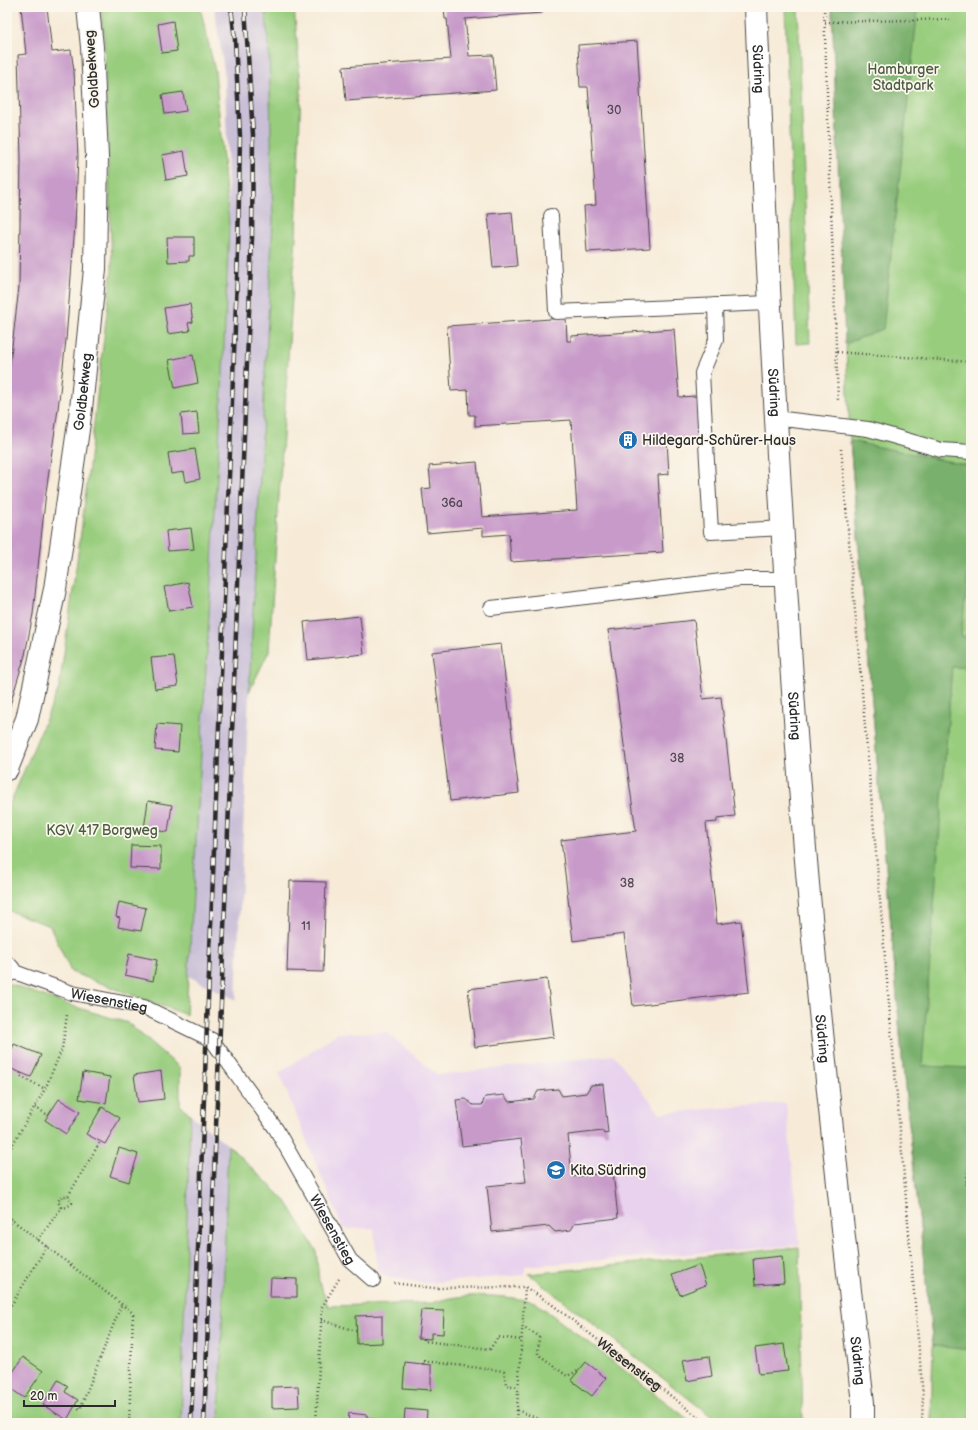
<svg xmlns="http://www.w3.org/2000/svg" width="978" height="1430" viewBox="0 0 978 1430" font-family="'Balsamiq Sans',sans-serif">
	<rect width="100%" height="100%" fill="#fbf7ec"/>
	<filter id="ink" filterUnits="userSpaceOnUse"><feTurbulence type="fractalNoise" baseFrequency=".025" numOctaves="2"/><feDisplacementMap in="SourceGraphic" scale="8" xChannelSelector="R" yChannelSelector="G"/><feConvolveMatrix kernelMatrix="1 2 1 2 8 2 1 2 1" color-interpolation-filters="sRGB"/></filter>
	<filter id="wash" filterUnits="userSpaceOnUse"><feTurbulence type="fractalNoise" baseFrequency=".012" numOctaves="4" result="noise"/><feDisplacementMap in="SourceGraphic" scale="16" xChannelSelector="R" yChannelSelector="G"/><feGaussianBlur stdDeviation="0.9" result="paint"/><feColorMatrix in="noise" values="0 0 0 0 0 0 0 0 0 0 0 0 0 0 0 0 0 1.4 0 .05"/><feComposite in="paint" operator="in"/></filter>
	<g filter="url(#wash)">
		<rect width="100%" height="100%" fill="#f7ebd8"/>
		<path fill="#e8d2ee" d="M386,1032L438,1075L614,1055L660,1113L786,1103L800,1245L525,1266V1275L427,1283L385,1277L377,1270L374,1228L343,1229L279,1073L338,1033Z"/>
		<g fill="#c9bfd7">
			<path d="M214,7H265L269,48L273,220L249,692L236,1000L188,976L223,371L229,225L225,77Z"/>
			<path d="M190,1114L228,1145L219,1423H181Z"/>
		</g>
		<g fill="#99cd7e" stroke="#627c54">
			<path d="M100,7H200L215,71L229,225L223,371L186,1015L71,972L50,926L7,910V811L59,688L82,525L112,269L104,39Z"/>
			<path d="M265,7H294L301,87L296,236L269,651L249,692L273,220L269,48Z"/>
			<path d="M785,7H798L810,343L796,344Z"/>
			<path d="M832,7H971V1423H931L933,1346L903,1068L850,441Z"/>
			<path d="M7,983L69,1005L128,1023L180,1068V1105L190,1114L181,1423H7Z"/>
			<path d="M228,1145L286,1201L316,1250L319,1281L328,1306L432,1303C462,1292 504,1295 535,1302L693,1423H219Z"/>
			<path d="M799,1247L803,1423H720L529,1274Z"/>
		</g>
		<g fill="#7ab06d" stroke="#526e4c">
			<path d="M832,7H918L883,329L845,344Z"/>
			<path d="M850,441L971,466V551L961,636L971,637V668L952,667L922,1066L971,1068V1350L933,1346L903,1068Z"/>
		</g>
		<g id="blocks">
			<g fill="#c79ac9">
				<path d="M21,7H47L52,52L71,50L74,71L78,158L75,225L66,340L58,409L46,492L33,614L25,655L7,715V389L19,287L21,158L18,55L26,54Z"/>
				<path d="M444,7H542V13L465,19L469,56L493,55L496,90L346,101L343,67L451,59L447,19H445Z"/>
				<path d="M173,21L177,51L162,53L158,24Z"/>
				<path d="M637,41L650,248L587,252L584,206L596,205L588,87H580L578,45Z"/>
				<path d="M183,92L186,111L165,114L162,95Z"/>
				<path d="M184,151L188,176L166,180L162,155Z"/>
				<path d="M512,212L517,266L493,268L488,214Z"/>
				<path d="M167,237H194V256H189V261L168,262Z"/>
				<path d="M190,304L193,322L188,323L190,331L168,334L164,308Z"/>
				<path d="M566,318L567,341H571V336L674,329L679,397L697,396L700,439L667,441L669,474L658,475L663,552L511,562L509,534L483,536V528L427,533L422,489L431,488L429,466L477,462L482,517L577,510L571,420L475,426V415H469L468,390L451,391L447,326Z"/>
				<path d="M193,355L198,383L175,388L169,360Z"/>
				<path d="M197,412L199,433L183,434L181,414Z"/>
				<path d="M195,449L200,479L186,482L184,472L171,474L168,453Z"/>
				<path d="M191,528L194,549L168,551L166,531Z"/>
				<path d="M188,582L193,607L169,611L164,587Z"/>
				<path d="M360,616L364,654L308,660L304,622Z"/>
				<path d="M694,620L703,699L721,697L735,816L717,818V822L706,823L717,924L741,921L749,992L633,1006L624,934L573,941L561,840L636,831L608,630Z"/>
				<path d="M501,644L519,793L450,801L432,652Z"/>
				<path d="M174,656L178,686L155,689L151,658Z"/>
				<path d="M157,724L180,726L178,752L155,750Z"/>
				<path d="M148,801L172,805L168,832L144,829Z"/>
				<path d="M131,845L161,846V869L130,868Z"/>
				<path d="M290,881L326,882L323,972L287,971Z"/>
				<path d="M119,902L146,908L141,931L118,927L120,918L116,917Z"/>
				<path d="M129,954L157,960L153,981L125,975Z"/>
				<path d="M547,979L554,1037L475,1047L468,989Z"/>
				<path d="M14,1044L41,1055L31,1077L7,1067V1061Z"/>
				<path d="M161,1071L164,1099L138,1102L134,1075Z"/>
				<path d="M83,1072L110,1077L106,1103L79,1099Z"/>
				<path d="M603,1084L608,1133L604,1134L603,1131L568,1135L572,1177L613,1172L618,1218L575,1223L571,1230L555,1232L549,1226L492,1232L487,1186L526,1182L521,1139L462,1146L456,1100L466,1099L473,1105H482L485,1097L504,1095L509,1102L534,1099L538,1091L558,1089L562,1096L586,1093L591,1085Z"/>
				<path d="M59,1099L80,1112L66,1134L45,1120Z"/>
				<path d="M102,1107L120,1118L105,1144L86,1134Z"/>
				<path d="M119,1148L138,1154L129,1182L110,1176Z"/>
				<path d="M782,1256L784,1283L755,1285L753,1259Z"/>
				<path d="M699,1265L706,1285L680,1295L672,1275Z"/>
				<path d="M271,1278L297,1279V1297H270Z"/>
				<path d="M421,1310L444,1311L443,1334L431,1333V1339L418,1338Z"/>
				<path d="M382,1315V1343L357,1344L356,1316Z"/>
				<path d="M784,1344L788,1371L759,1374L755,1348Z"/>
				<path d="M709,1356L712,1376L687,1381L683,1360Z"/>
				<path d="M23,1357L43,1371L24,1398L7,1386V1381Z"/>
				<path d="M405,1362L431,1365V1390L403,1388Z"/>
				<path d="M586,1362L606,1378L592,1396L571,1380Z"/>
				<path d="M58,1380L68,1386L65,1392L78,1400L67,1420L43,1405Z"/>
				<path d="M298,1386L299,1407L272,1408V1387Z"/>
				<path d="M405,1409L427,1411L426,1423H404Z"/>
				<path d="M349,1413L367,1415V1418H373L372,1423H348Z"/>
			</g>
		</g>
	</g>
	<g filter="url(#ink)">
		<use href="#blocks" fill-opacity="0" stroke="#4a4845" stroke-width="1"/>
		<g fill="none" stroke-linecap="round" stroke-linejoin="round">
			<defs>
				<g id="lane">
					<path d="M551,216L556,312L769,303"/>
					<path d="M715,305L716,340L702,373L711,532L783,528"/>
					<path d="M775,418L868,429L941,450L971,452"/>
					<path d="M491,608L739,579H786"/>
					<path id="s2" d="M9,970L72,993L144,1007L212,1040L276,1129L350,1260L373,1280"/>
				</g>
				<g id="street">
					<path id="s3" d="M756,7C767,267 780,527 800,787C816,993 839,1198 863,1403V1423"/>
					<path id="s4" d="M7,769L27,719L55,589L81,409L95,269L97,157L92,47L88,7"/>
					<path d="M7,968L9,970"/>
				</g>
			</defs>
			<use href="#lane" stroke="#4a4845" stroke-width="16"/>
			<use href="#street" stroke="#4a4845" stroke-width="24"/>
			<g stroke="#4a4845" stroke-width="2.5" stroke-dasharray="1 3" stroke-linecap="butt">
				<path d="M824,7L838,402"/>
				<path d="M825,22L953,19"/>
				<path d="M837,352L971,362"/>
				<path d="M841,449L923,1396L922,1423"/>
				<path d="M21,1073L20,1076L45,1089"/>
				<path d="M35,1107L48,1115"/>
				<path d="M7,1154L45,1089L62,1049L67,1015"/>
				<path d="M971,1165C964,1179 966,1193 971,1208"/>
				<path d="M966,1182H971"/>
				<path d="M61,1208L67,1207L72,1203L68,1196"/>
				<path d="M7,1216L133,1313L129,1423"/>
				<path d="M7,1227L11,1220"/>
				<path d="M38,1240L61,1208L58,1201L62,1196H68L100,1142"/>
				<path id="s1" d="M394,1283L433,1288L525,1287L550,1303L706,1423"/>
				<path d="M7,1312L47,1246"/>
				<path d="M321,1320L356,1331"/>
				<path d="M522,1327L539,1336L538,1354L567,1376L578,1371"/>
				<path d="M424,1339V1341L490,1349L498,1337L521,1340"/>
				<path d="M423,1364V1361L504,1371L506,1385L519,1387"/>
				<path d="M75,1406L80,1409L122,1303"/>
				<path d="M517,1410L548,1423"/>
				<path d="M316,1423L322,1307L339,1279"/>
				<path d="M516,1423L525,1287"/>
			</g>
			<use href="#lane" stroke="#fff" stroke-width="14"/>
			<use href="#street" stroke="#fff" stroke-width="22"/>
			<defs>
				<g id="rail">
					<path d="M191,1423L238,253L240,136L235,40L231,7"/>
					<path d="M204,1423L252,238L253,135L245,7"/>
				</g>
			</defs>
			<use href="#rail" stroke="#2b2b2b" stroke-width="4.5"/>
			<use href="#rail" stroke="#fbf7ec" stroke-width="3" stroke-dasharray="9" stroke-linecap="butt"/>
		</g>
	</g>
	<defs>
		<symbol id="building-disc" viewBox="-11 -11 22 22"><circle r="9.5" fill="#1f6fb2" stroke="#fbf7ec"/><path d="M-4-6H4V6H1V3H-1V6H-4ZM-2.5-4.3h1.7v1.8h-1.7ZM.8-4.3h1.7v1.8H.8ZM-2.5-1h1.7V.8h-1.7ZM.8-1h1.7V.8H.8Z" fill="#fff"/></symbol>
		<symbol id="school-disc" viewBox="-11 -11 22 22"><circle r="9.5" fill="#1f6fb2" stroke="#fbf7ec"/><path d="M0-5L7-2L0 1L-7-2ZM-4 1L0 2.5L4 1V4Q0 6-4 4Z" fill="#fff"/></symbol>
	</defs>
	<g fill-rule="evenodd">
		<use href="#building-disc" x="617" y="429" width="22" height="22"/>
		<use href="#school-disc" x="545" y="1159" width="22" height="22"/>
	</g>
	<g text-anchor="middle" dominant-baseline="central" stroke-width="3.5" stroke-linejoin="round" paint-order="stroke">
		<g font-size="12" fill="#524752">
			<text x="614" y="110">30</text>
			<text x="452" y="503">36a</text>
			<text x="677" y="758">38</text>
			<text x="627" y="883">38</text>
			<text x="306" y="926">11</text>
		</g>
		<g font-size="14" fill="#2b2b2b" stroke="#fbf7ec">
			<text transform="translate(92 69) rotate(-94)">Goldbekweg</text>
			<text stroke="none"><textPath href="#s3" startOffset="62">Südring</textPath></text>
			<text stroke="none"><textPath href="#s4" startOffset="386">Goldbekweg</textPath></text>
			<text stroke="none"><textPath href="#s3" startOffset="386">Südring</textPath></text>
			<text stroke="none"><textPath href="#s3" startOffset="710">Südring</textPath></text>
			<text stroke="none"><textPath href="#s2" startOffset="105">Wiesenstieg</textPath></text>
			<text stroke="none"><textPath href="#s3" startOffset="1034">Südring</textPath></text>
			<text stroke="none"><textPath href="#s2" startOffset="441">Wiesenstieg</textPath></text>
			<text stroke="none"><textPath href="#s3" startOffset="1358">Südring</textPath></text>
			<text stroke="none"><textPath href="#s1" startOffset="261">Wiesenstieg</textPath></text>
		</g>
		<g font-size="14" fill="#4c5c44" stroke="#fbf7ec">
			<text x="903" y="69">Hamburger<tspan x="903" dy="16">Stadtpark</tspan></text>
			<text x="102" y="830">KGV 417 Borgweg</text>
		</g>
		<g font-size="14" fill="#2b2b2b" stroke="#fbf7ec" text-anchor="start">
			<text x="642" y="440">Hildegard-Schürer-Haus</text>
			<text x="570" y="1170">Kita Südring</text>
		</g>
	</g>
	<rect width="978" height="1430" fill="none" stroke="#fbf7ec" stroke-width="24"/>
	<path d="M24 1400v6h91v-6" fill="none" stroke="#2b2b2b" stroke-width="2"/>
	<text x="30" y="1400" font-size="12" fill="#2b2b2b" stroke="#fbf7ec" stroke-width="3" paint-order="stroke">20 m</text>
</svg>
